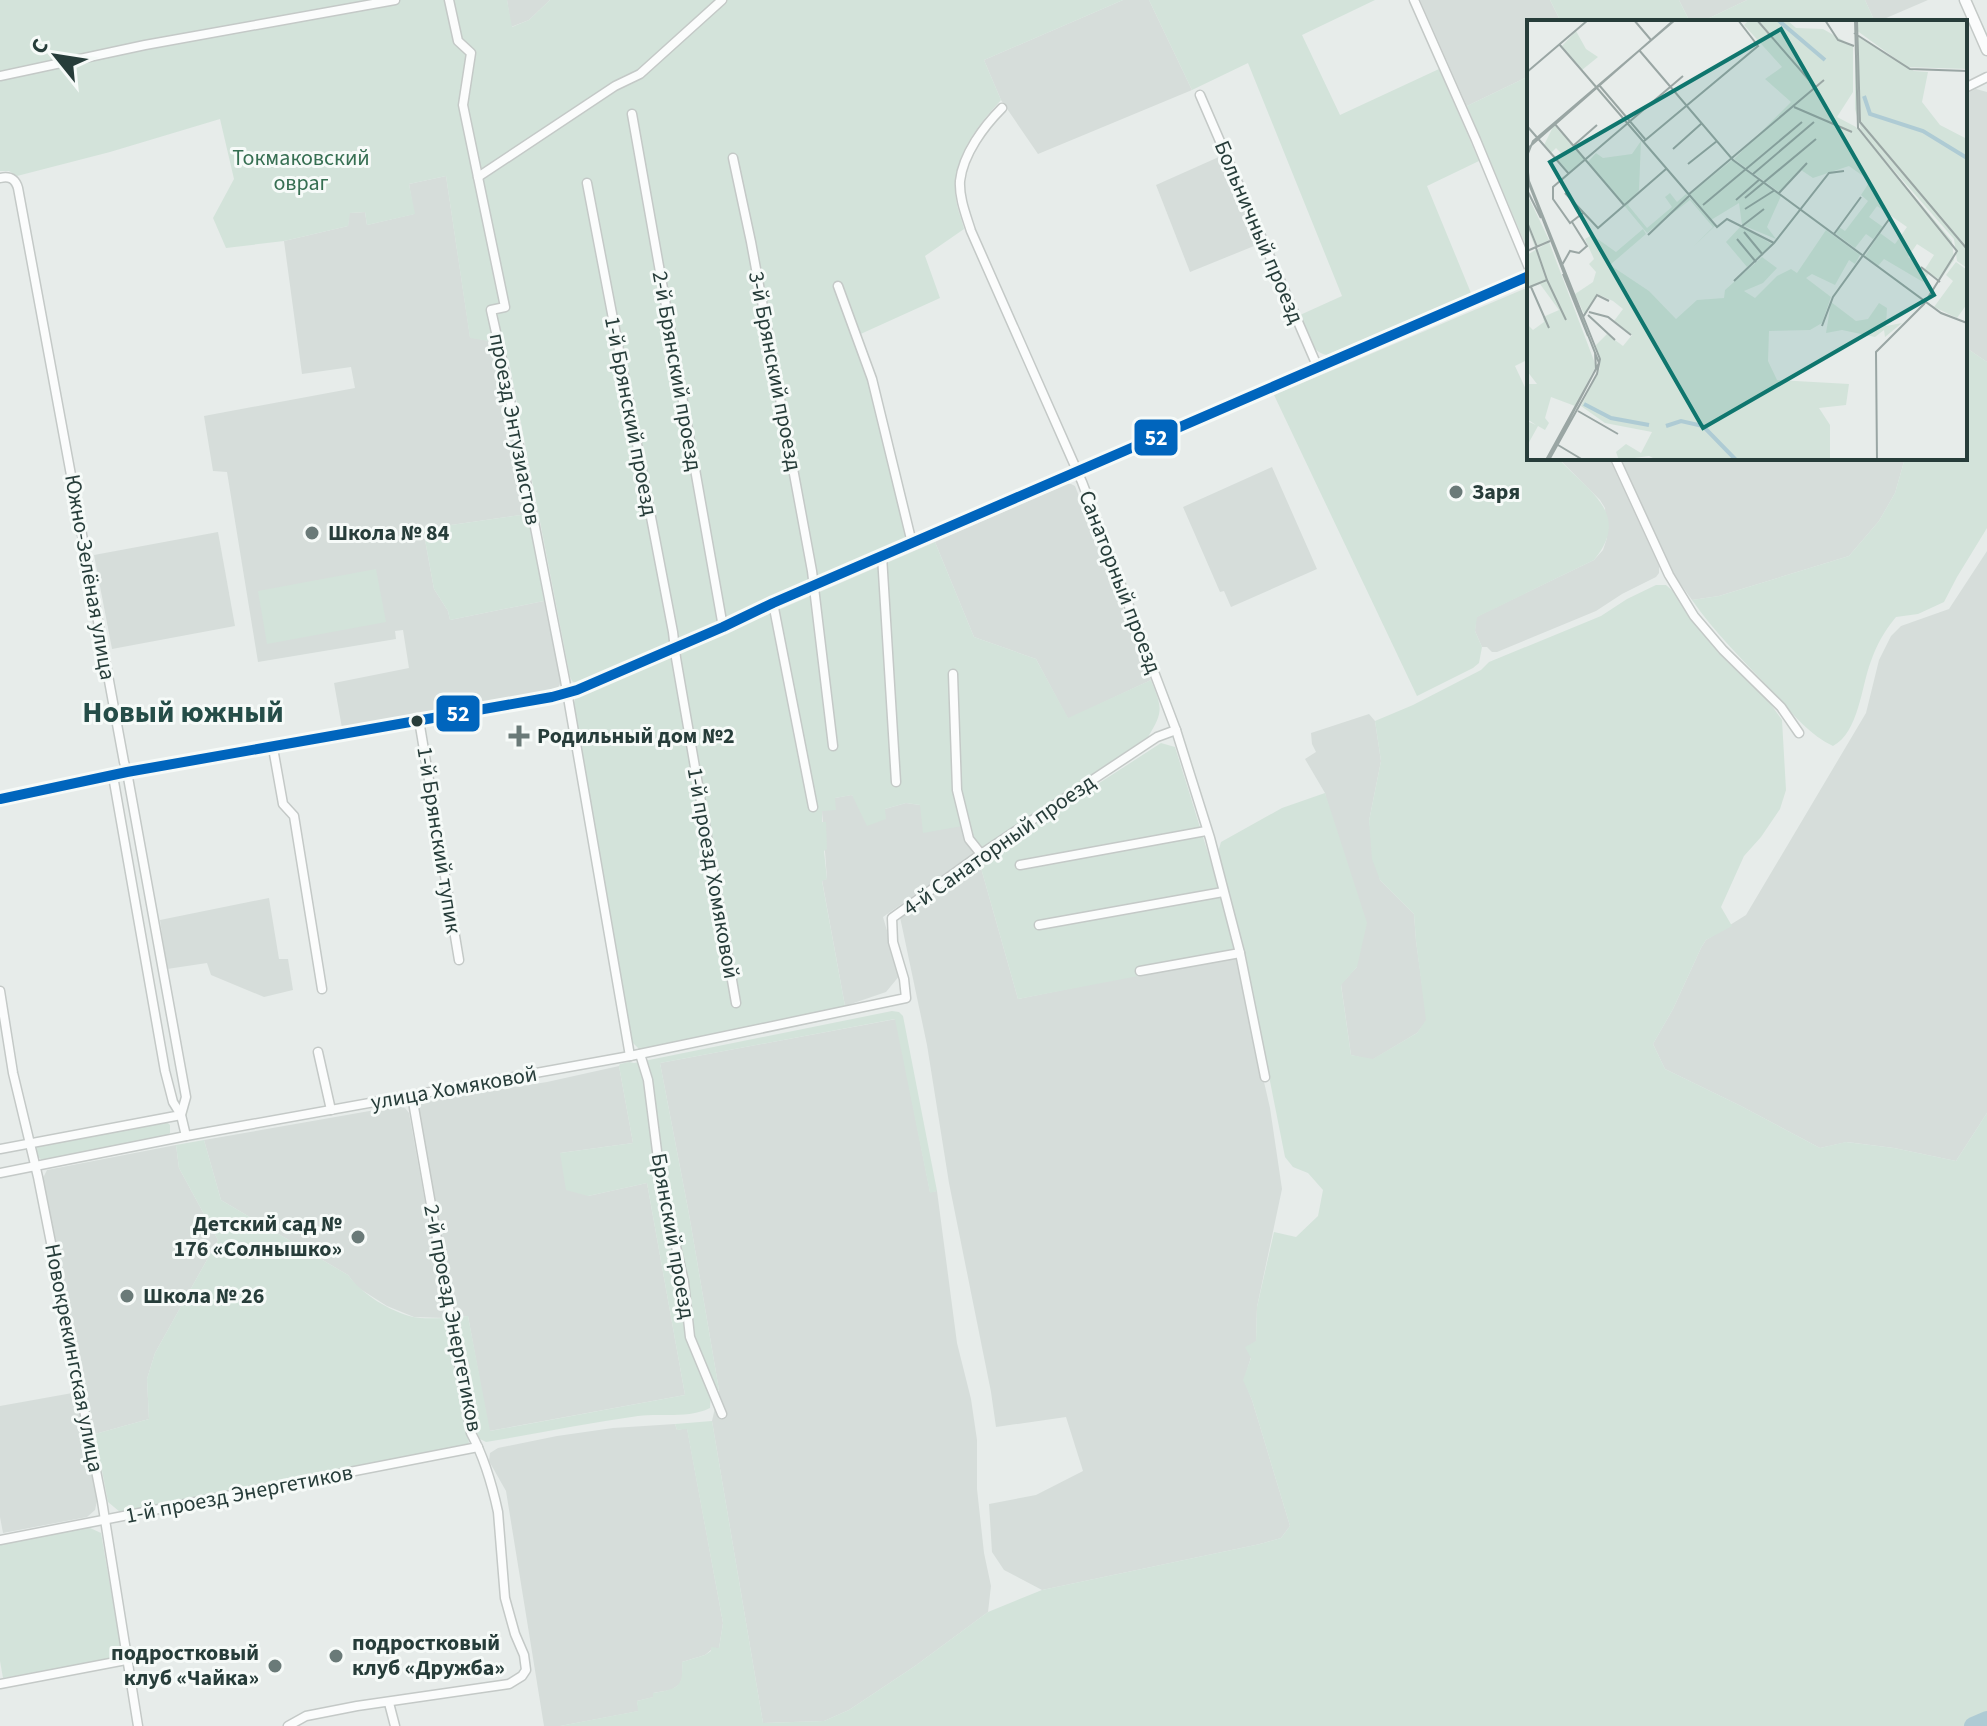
<svg xmlns="http://www.w3.org/2000/svg" width="1987" height="1726" viewBox="0 0 1987 1726" font-family="'Source Sans 3',sans-serif">
	<rect width="100%" height="100%" fill="#e7ecea"/>
	<g fill="#d6ddda">
		<path d="M507,0H550L529,20L511,27Z"/>
		<path d="M1123,0H1149L1192,90L1038,154L1001,100L984,60Z"/>
		<path d="M1420,0H1550L1561,22H1529V76L1467,106Z"/>
		<path d="M1679,0H1747L1701,22H1690Z"/>
		<path d="M1865,0H1928L1877,22H1875Z"/>
		<path d="M1976,89L1987,92V362L1965,347V94Z"/>
		<path d="M1221,156L1259,244L1190,272L1156,185Z"/>
		<path d="M446,176L470,337L495,342L528,514L423,529L434,589L448,611L450,620L544,601L561,682L557,690L550,692L342,728L334,683L409,668L403,630L395,631L396,639L258,662L227,472L213,471L204,416L355,388L351,367L302,374L284,241L348,226L349,213L365,212L367,225L414,214L409,184Z"/>
		<path d="M1558,458H1609L1659,566V573L1656,577L1622,594L1596,611L1497,652H1492L1487,647H1482L1475,631L1476,617L1594,560L1603,550L1607,538L1605,508L1600,500Z"/>
		<path d="M1620,458H1905L1895,493L1879,521L1849,556L1719,596L1692,600L1674,575Z"/>
		<path d="M1272,467L1317,569L1231,607L1224,591L1220,592L1183,507Z"/>
		<path d="M1067,484H1071L1075,486L1151,680L1068,719L1036,659L974,637L935,542Z"/>
		<path d="M218,532L235,626L112,649L94,555Z"/>
		<path d="M1987,551V1113L1956,1161L1894,1148L1847,1142L1820,1148L1741,1106L1665,1069L1653,1044L1673,1009L1701,948L1706,940L1746,915L1866,713L1879,660L1891,636L1901,626L1949,609Z"/>
		<path d="M1369,714L1375,721L1381,761L1369,821L1380,880L1414,914L1416,941L1427,1020L1417,1033L1372,1060L1351,1055L1341,984L1357,967L1325,793L1305,759L1316,752L1312,744L1311,733Z"/>
		<path d="M851,795L885,809L906,803L920,805L968,824L974,853L883,917L900,975L886,992L845,1006L822,880L827,879L822,811L835,798Z"/>
		<path d="M979,861L1018,999L1117,979L1234,951L1270,1108L1282,1189L1257,1307L1256,1341L1244,1380L1252,1400L1290,1526L1281,1538L1260,1544L1042,1590L1004,1570L992,1552L989,1504L1036,1495L1083,1471L1066,1417L996,1427L991,1392L949,1183L927,1045L900,917Z"/>
		<path d="M269,898L279,959H288L293,990L264,997L211,975L207,963L167,969L160,920Z"/>
		<path d="M896,1019L930,1192L937,1191L957,1343L971,1399L977,1440V1489L984,1553L991,1586L988,1612L915,1666L849,1710L824,1721L763,1723L712,1421L719,1390L689,1214L660,1063Z"/>
		<path d="M619,1066L633,1143L560,1153L588,1196L647,1183L685,1395L489,1431L468,1316L455,1317L419,1108L420,1103L423,1101L547,1082Z"/>
		<path d="M398,1106L405,1108L409,1113L446,1318L414,1317L387,1306L357,1287L348,1275L221,1200L204,1140Z"/>
		<path d="M176,1145L179,1168L218,1240L155,1353L147,1379L149,1419L95,1434L43,1178L47,1170Z"/>
		<path d="M78,1392L97,1501L95,1510L87,1517L3,1533L0,1517V1406Z"/>
		<path d="M675,1424L677,1430L687,1428L723,1623L719,1648H711V1650L705,1655L682,1662L683,1675L680,1684L671,1690L653,1693L654,1697L637,1701L639,1711L560,1726H544L506,1491L489,1461L490,1453L498,1448L557,1436L613,1428Z"/>
	</g>
	<g fill="#d3e3da">
		<path d="M0,0H507L512,27L529,20L550,0H1123L984,60L1001,100C976,127 951,159 956,199C957,209 962,219 964,229L925,256L940,298L854,337L869,382L909,540L577,685L572,681L570,677L509,361L495,342L470,338L446,176L409,184L415,214L367,225L365,212L350,213L348,226L284,241L226,248L213,218L234,179L220,119L110,152L17,176L9,171H0Z"/>
		<path d="M1149,0H1375L1302,35L1340,115L1439,69L1479,161L1427,186L1471,293L1327,355C1309,352 1306,330 1300,315L1342,296L1248,63L1192,90Z"/>
		<path d="M1550,0H1679L1690,22H1561Z"/>
		<path d="M1747,0H1865L1875,22H1701Z"/>
		<path d="M1529,76V253L1467,106Z"/>
		<path d="M1524,289L1529,290V359L1515,366L1529,396V458H1558C1586,490 1633,513 1594,560L1477,617L1475,631L1482,647L1479,663L1473,668L1417,696L1274,395Z"/>
		<path d="M1965,347L1987,362V528L1957,577L1944,602L1918,614L1896,617C1885,630 1877,644 1871,661C1861,687 1859,732 1833,746C1807,734 1789,709 1769,688C1743,660 1714,632 1692,600L1719,596L1849,556L1879,521L1895,493L1905,458H1965Z"/>
		<path d="M528,514L544,601L450,620L448,611L434,589L423,529Z"/>
		<path d="M935,542L974,637L1036,659L1068,718L1151,680C1162,708 1164,711 1148,737L974,853L968,825L923,833L920,805L906,803L885,809L886,819L867,826L852,795L835,798L836,810L822,811V822H826L827,849L824,851L827,879L822,881L845,1006L640,1050L632,1042L574,704L575,698Z"/>
		<path d="M376,569L386,622L267,644L258,591Z"/>
		<path d="M1656,585H1666L1675,593L1690,617L1717,650L1770,703L1782,720L1786,790L1780,809L1761,837L1744,856L1721,907L1732,926L1706,940L1701,948L1673,1009L1653,1044L1665,1069L1741,1106L1820,1148L1846,1142L1894,1148L1956,1161L1987,1113V1726H560L638,1711L637,1701L653,1697V1693C676,1689 684,1688 682,1662L705,1655L711,1651V1647L719,1648L723,1623L687,1429L677,1430L675,1424L712,1421L763,1723L824,1721L849,1710L915,1666L988,1612L1042,1590L1260,1544L1281,1538L1290,1526L1252,1400L1243,1380L1251,1358L1245,1347L1256,1341L1257,1307L1274,1232L1296,1237L1318,1216L1323,1190L1308,1173L1293,1167L1285,1157L1245,955L1218,852L1221,842L1282,808L1325,793L1367,923L1357,967L1341,985L1351,1055L1373,1059L1417,1033L1426,1020L1416,941L1414,914L1380,880L1372,859L1369,821L1381,761L1375,721L1413,705L1481,670L1489,662L1601,616L1627,599Z"/>
		<path d="M1161,743L1175,747L1219,888L1234,951L1222,960L1018,999L979,861Z"/>
		<path d="M892,1011L899,1012L903,1016L937,1191L930,1193L895,1019L660,1063L689,1214L719,1390L711,1394L710,1408C688,1419 661,1413 638,1416C587,1423 536,1434 486,1442L480,1439L476,1431L455,1317L468,1316L490,1431L685,1395L647,1183L588,1196L566,1190L560,1153L633,1143L619,1066L620,1064L629,1062L634,1063Z"/>
		<path d="M163,1122H167L170,1125V1133L165,1138L43,1161L37,1156L36,1148L40,1144Z"/>
		<path d="M204,1140L221,1200L348,1275C362,1294 389,1311 413,1317C423,1319 435,1318 446,1318L450,1332L469,1443L464,1447L120,1512L108,1502L95,1434L149,1419L147,1379L155,1353L218,1240L179,1168L176,1145Z"/>
		<path d="M88,1527L101,1533L121,1649L120,1654L115,1660L3,1678L0,1661V1542Z"/>
	</g>
	<g fill="none" stroke-linecap="round" stroke-linejoin="round">
		<path stroke="#aecbd4" stroke-width="18" d="M1973,1726L1987,1720"/>
		<defs>
			<g id="minor">
				<path d="M449,0L458,41L471,53L463,105L505,307L491,310L502,359L565,680L630,1056"/>
				<path d="M1414,0L1476,140L1529,268"/>
				<path d="M0,76L145,45L395,0"/>
				<path d="M1965,88L1987,77"/>
				<path d="M1200,95L1318,368"/>
				<path d="M1002,108C984,126 963,154 960,181C959,198 966,215 971,231L1082,482L1176,730L1210,838L1240,953L1265,1077"/>
				<path d="M632,114L723,627"/>
				<path d="M733,158L751,242L812,571L833,746"/>
				<path d="M478,177L615,86L640,74L722,0"/>
				<path d="M0,178C9,176 15,178 18,188L124,762L127,772L186,1097L181,1115L186,1136"/>
				<path d="M587,183L673,632L676,658L736,1003"/>
				<path d="M838,286L872,379L912,543"/>
				<path d="M1615,458L1669,575L1694,616L1723,650L1781,707L1799,733"/>
				<path d="M882,556L896,782"/>
				<path d="M773,603L813,807"/>
				<path d="M953,674L957,790L969,839L981,854"/>
				<path d="M419,720L459,960"/>
				<path d="M273,748L283,804L294,816L322,989"/>
				<path d="M0,799L127,772L552,697L577,690L723,627L773,603L1529,276"/>
				<path d="M1020,865L1206,831"/>
				<path d="M1039,925L1223,892"/>
				<path d="M1140,971L1240,953"/>
				<path d="M0,991L13,1073L38,1177L102,1501L138,1726"/>
				<path d="M318,1052L331,1110"/>
				<path d="M640,1054L648,1080L660,1175L684,1282L690,1337L722,1414"/>
				<path d="M0,1149L181,1115L173,1102L165,1071L113,776"/>
				<path d="M0,1173L186,1136L630,1056L906,998L904,979L893,942L892,918L981,854L1157,737L1176,730"/>
				<path d="M0,1540L478,1447"/>
				<path d="M0,1684L126,1660"/>
				<path d="M389,1703L395,1726"/>
				<path d="M288,1726L306,1716L357,1706L509,1684L522,1676L526,1670L524,1655L515,1634L505,1598L498,1512C492,1484 485,1459 471,1433L412,1096"/>
			</g>
			<path id="tertiary" d="M1965,0L1987,50"/>
		</defs>
		<use href="#minor" stroke="#c4c9c7" stroke-width="11"/>
		<use href="#tertiary" stroke="#c4c9c7" stroke-width="13"/>
		<use href="#minor" stroke="#fbfcfc" stroke-width="8"/>
		<use href="#tertiary" stroke="#fbfcfc" stroke-width="10"/>
		<defs>
			<path id="bus-1" d="M0,799L127,772L552,697L577,690L723,627L773,603L1529,276"/>
		</defs>
		<use href="#bus-1" stroke="#f6faf8" stroke-width="16"/>
		<use href="#bus-1" stroke="#0065bd" stroke-width="10"/>
	</g>
	<g fill="#6a7a78" stroke="#f6faf8" stroke-width="3">
		<circle cx="1456" cy="492" r="8"/>
		<circle cx="312" cy="533" r="8"/>
		<path d="M515 724h8v8h8v8h-8v8h-8v-8h-8v-8h8z"/>
		<circle cx="358" cy="1237" r="8"/>
		<circle cx="127" cy="1296" r="8"/>
		<circle cx="336" cy="1656" r="8"/>
		<circle cx="275" cy="1666" r="8"/>
	</g>
	<circle fill="#273d3a" stroke="#f6faf8" stroke-width="3" cx="417" cy="721" r="7"/>
	<g text-anchor="middle" dominant-baseline="central" stroke-width="6" stroke-linejoin="round" paint-order="stroke">
		<g font-size="22" fill="#366f52" stroke="#f6faf8">
			<text x="301" y="158">Токмаковский<tspan x="301" dy="25">овраг</tspan></text>
		</g>
		<g font-size="22" fill="#273d3a" stroke="#f6faf8">
			<text transform="translate(1259 232) rotate(67)">Больничный проезд</text>
			<text transform="translate(677 371) rotate(80)">2-й Брянский проезд</text>
			<text transform="translate(775 371) rotate(79)">3-й Брянский проезд</text>
			<text transform="translate(631 416) rotate(79)">1-й Брянский проезд</text>
			<text transform="translate(515 429) rotate(79)">проезд Энтузиастов</text>
			<text transform="translate(90 577) rotate(80)">Южно-Зелёная улица</text>
			<text transform="translate(1120 582) rotate(69)">Санаторный проезд</text>
			<text transform="translate(439 840) rotate(81)">1-й Брянский тупик</text>
			<text transform="translate(999 845) rotate(-35)">4-й Санаторный проезд</text>
			<text transform="translate(713 873) rotate(80)">1-й проезд Хомяковой</text>
			<text transform="translate(454 1088) rotate(-10)">улица Хомяковой</text>
			<text transform="translate(673 1236) rotate(80)">Брянский проезд</text>
			<text transform="translate(453 1318) rotate(79)">2-й проезд Энергетиков</text>
			<text transform="translate(74 1358) rotate(79)">Новокрекингская улица</text>
			<text transform="translate(239 1494) rotate(-11)">1-й проезд Энергетиков</text>
		</g>
		<g font-size="22" font-weight="bold" fill="#273d3a" stroke="#f6faf8" text-anchor="start">
			<text x="1472" y="492">Заря</text>
			<text x="328" y="533">Школа № 84</text>
			<text x="537" y="736">Родильный дом №2</text>
			<text x="342" y="1224" text-anchor="end">Детский сад №<tspan x="342" dy="25">176 «Солнышко»</tspan></text>
			<text x="143" y="1296">Школа № 26</text>
			<text x="352" y="1643">подростковый<tspan x="352" dy="25">клуб «Дружба»</tspan></text>
			<text x="259" y="1653" text-anchor="end">подростковый<tspan x="259" dy="25">клуб «Чайка»</tspan></text>
		</g>
		<g font-size="30" font-weight="bold" fill="#254d48" stroke="#f6faf8">
			<text x="183" y="712">Новый южный</text>
		</g>
	</g>
	<g transform="translate(1527 20)">
		<rect width="440" height="440" fill="#e7ecea"/>
		<path d="M222,0H260L269,8L296,9L326,26V72L310,97L329,107L425,221L427,240L413,260L402,253L396,262L357,239L351,246L338,236L353,213L368,224L380,207L350,186L342,197L356,207L346,219L339,214L328,228L309,214L312,207L318,211L341,181L334,175L343,161L322,146L286,158L274,150L252,172L207,139L264,82L238,59L255,47L217,5ZM390,224L407,235L398,249L381,237ZM329,0H440V49L380,47L329,10ZM49,11L59,29L71,37L55,50L35,26ZM328,15L387,51L401,52L395,82L413,105L440,119V248L430,241L427,219L335,114L328,89ZM27,105L57,139L43,153L30,139L35,134L29,128L24,133L17,125ZM114,121L112,170L101,185L120,208L145,187L138,177L143,173L150,182L159,174L188,206L167,226L186,207L163,180L120,213L61,142L69,133L76,138L105,134ZM205,140L254,176L240,207L249,219L215,205L212,183L184,200L163,174ZM0,174L22,220L8,227L0,206ZM214,206L245,224L220,247L199,222ZM116,209L119,214L83,245L122,271L149,299L170,280L197,278L198,270L235,237L250,248L236,263L217,271L228,278L250,256L264,249L270,253L299,210L333,235L328,244L322,240L308,265L285,254L279,258L304,277L295,303L283,310L242,311L241,341L250,360L322,364L319,385L292,388L303,405V439L349,440H130L122,436L92,440L89,432L99,424L114,433L125,412L78,403L54,386L73,348L69,325L80,314L96,326L105,315L87,301L96,289L86,281L70,274L58,296L48,274L66,262L69,252L62,244L67,239L58,219L65,215L89,232ZM22,222L69,346L48,386L24,377L18,398L22,403L18,410L11,406L0,426V401L9,405L0,399V364H10L0,351V304L6,310L17,302L16,297L32,290L13,264L0,269V235ZM429,242L440,250V284L430,298L407,287L426,261L419,255ZM304,282L329,301L341,299L352,283L360,288L359,306L375,303L358,317L357,310L348,317L315,310L299,313Z" fill="#d3e3da" fill-rule="evenodd"/>
		<path fill="none" stroke="#aecbd4" stroke-width="4" d="M251,0L298,40M337,76L343,94L396,111L440,138M57,384L84,398L122,405M139,406L154,401L176,406L209,440"/>
		<path fill="none" stroke="#9aa6a4" stroke-width="2" d="M107,0L124,20M230,0L289,68M298,0L311,20L327,26M328,0L331,108L430,231L397,284L349,332L350,440M330,0L333,102L440,229M327,13L383,49L440,51M32,24L190,207L200,199L247,223M112,30L206,140L414,293L440,303M0,52L61,0M72,65L118,119M267,87L325,112M27,103L97,185M0,106L42,154M116,122L231,26L211,0M46,126L70,105M0,129L147,0M146,129L175,103M0,136L6,121L148,0M0,143L2,161L73,339L70,354L22,440M161,144L190,121M226,154L287,102M0,159L72,343L21,440M0,170L14,198M38,173L71,208L139,149M252,173L280,143M161,175L297,60M218,178L289,119M209,180L233,159M176,185L275,102M218,189L248,170M56,193L43,203L26,179V167L156,56M0,202L10,227M215,206L237,189M217,212L236,235M307,214L334,177M121,215L162,176M210,219L229,242M0,231L23,221M35,245L43,231L52,233L60,226L45,202M394,247L413,262M36,254L61,316M20,260L39,300M207,261L247,223L302,153L317,151M4,267L22,308M0,268L20,260L9,228M62,292L81,297L104,315M61,295L88,320M56,297L70,275L82,281M295,306L306,277L363,198M51,391L91,414M31,425L56,440M19,440L69,349L68,332"/>
		<path fill="#0f766e" fill-opacity="0.15" stroke="#0f766e" stroke-width="4" d="M254,9L407,275L176,408L23,142Z"/>
		<rect width="440" height="440" fill="none" stroke="#273d3a" stroke-width="4"/>
	</g>
	<g stroke="#f6faf8" stroke-width="3">
		<rect x="1133" y="418" width="46" height="39" rx="8" fill="#0065bd"/>
		<rect x="435" y="694" width="46" height="39" rx="8" fill="#0065bd"/>
	</g>
	<g font-size="22" text-anchor="middle" font-weight="bold" fill="#fff">
		<text x="1156" y="445">52</text>
		<text x="458" y="721">52</text>
	</g>
	<g transform="translate(56 56) rotate(300)" stroke="#f6faf8" stroke-width="6" paint-order="stroke">
	<path d="M0-6L14 30L0 20L-14 30Z" fill="#273d3a"/>
	<text y="-12" font-size="22" font-weight="bold" text-anchor="middle" fill="#273d3a">С</text>
	</g>
</svg>
